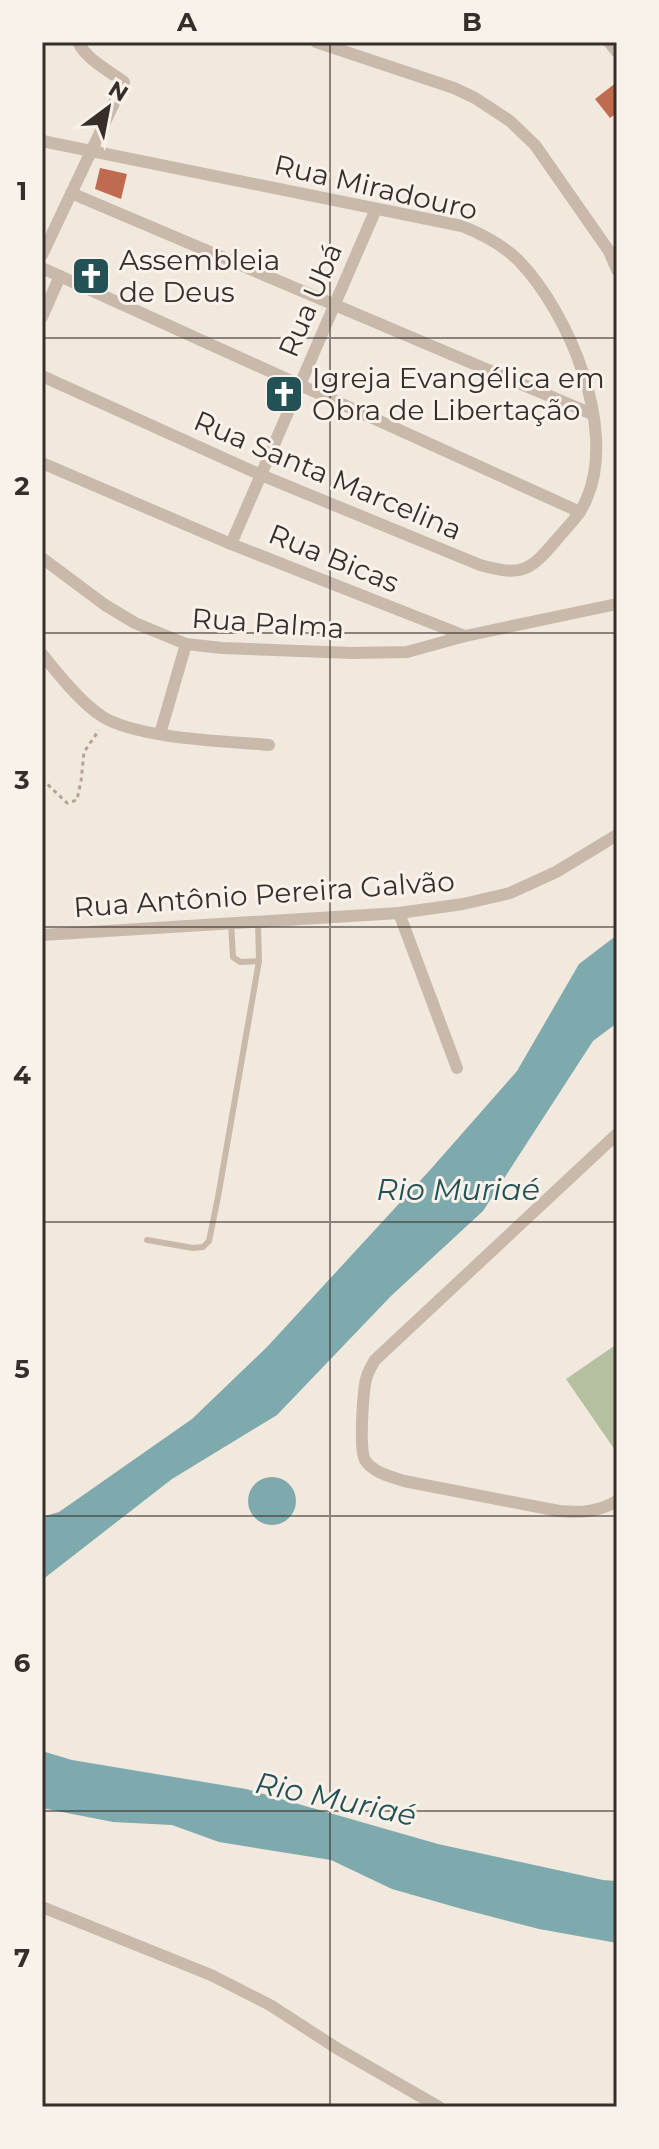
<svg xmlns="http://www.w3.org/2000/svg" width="659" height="2149" viewBox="0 0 659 2149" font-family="Montserrat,sans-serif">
	<rect width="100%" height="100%" fill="#f1e8de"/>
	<path fill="#b4c09f" d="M617,1344V1453L566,1379Z"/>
	<g fill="#7faaad">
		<path d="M617,935V1023L593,1041L483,1211L391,1296L277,1415L172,1479L42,1580V1517L59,1512L192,1419L267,1347L430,1170L517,1071L579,964Z"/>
		<circle cx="272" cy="1501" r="24"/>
		<path d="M42,1751L72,1760L246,1789L438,1844L603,1880L617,1881V1943L539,1929L462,1909L392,1889L331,1860L219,1842L172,1825L113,1822L42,1808Z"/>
	</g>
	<g fill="#bf6b4f">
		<path d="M617,82V113L610,118L595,99Z"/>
		<path d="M100,168L127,174L121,199L95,189Z"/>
	</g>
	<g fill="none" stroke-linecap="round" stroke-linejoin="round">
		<path stroke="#b5a395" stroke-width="3" stroke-dasharray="4 4" stroke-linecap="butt" d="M42,779L67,803L77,800L81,781L84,752L99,730"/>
		<g stroke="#c9b9ab" stroke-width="6">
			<path d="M231,923L233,957L240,962L259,961"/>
			<path d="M147,1240L193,1248L203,1247L209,1241L218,1197L259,961L258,922"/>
		</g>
		<g stroke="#c9b9ab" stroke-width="12">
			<path d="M316,42L454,88L475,98L510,121L535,145L609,251L617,270"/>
			<path d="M609,42L617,52"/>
			<path d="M42,141L462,226C482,234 503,245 519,261C569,313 617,428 587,498C581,514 569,525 558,538C530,571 523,577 480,565L261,475L42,376"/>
			<path d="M71,193L592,414"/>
			<path d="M42,255L124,82C108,70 87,60 78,42"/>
			<path d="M42,268L580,512"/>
			<path d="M42,317L60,276"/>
			<path d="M42,463L231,544L465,636"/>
			<path d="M231,544L376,209"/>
			<path d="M42,558L105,605L135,623L186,644L222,648L352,653L407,652L465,636L617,604"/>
			<path d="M42,654C58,674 82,704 103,717C140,739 225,741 269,745"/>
			<path d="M160,734L186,644"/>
			<path d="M399,913L457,1068"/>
			<path d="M42,935L399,913L463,904L510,893L556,872L617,835"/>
			<path d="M617,1134L375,1360C370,1368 366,1375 365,1384C363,1398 359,1449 365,1460C372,1472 391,1477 404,1481L559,1511C581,1513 598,1512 617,1501"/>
			<path d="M42,1907L211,1975L270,2005L338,2049L439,2107"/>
		</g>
	</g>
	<path fill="none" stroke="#372e2a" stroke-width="2" stroke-opacity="0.55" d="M330,42V2107M42,338H617M42,633H617M42,927H617M42,1222H617M42,1516H617M42,1811H617"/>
	<defs>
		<symbol id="church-square" viewBox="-11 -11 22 22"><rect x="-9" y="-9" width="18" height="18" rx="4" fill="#225256" stroke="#f9f2eb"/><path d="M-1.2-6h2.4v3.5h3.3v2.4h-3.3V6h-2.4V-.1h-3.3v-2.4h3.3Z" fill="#fff"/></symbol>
	</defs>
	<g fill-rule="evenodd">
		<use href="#church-square" x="69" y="254" width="44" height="44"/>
		<use href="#church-square" x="262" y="372" width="44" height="44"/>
	</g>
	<g text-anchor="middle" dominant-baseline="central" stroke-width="6" stroke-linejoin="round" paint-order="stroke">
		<g font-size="28" fill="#372e2a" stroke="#f9f2eb">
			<text transform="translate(376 187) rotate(13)">Rua Miradouro</text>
			<text transform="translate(310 300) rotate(-67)">Rua Ubá</text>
			<text transform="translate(328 475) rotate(23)">Rua Santa Marcelina</text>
			<text transform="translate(334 558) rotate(22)">Rua Bicas</text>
			<text transform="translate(268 623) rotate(4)">Rua Palma</text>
			<text transform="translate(264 894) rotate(-4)">Rua Antônio Pereira Galvão</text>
		</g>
		<g font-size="28" fill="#372e2a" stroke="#f9f2eb" text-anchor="start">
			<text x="119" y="260">Assembleia<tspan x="119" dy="32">de Deus</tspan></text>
			<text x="312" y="378">Igreja Evangélica em<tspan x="312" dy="32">Obra de Libertação</tspan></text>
		</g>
		<g font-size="30" font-style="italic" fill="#225256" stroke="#f9f2eb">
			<text x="458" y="1189">Rio Muriaé</text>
			<text transform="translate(336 1799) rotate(12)">Rio Muriaé</text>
		</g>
	</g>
	<rect width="659" height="2149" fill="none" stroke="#f9f2eb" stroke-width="88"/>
	<g transform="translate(108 108) rotate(32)" stroke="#f9f2eb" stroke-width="6" paint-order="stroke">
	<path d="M0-6L14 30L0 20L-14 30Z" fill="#372e2a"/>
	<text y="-12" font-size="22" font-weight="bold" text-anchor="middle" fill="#372e2a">N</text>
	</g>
	<rect x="44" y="44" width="571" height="2061" fill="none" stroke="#372e2a" stroke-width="3"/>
	<g font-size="26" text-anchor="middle" font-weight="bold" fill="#372e2a">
		<text x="187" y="31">A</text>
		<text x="472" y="31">B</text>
		<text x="22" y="200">1</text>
		<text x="22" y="495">2</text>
		<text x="22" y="789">3</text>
		<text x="22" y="1084">4</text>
		<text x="22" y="1378">5</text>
		<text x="22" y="1672">6</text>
		<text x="22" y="1967">7</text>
	</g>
</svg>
